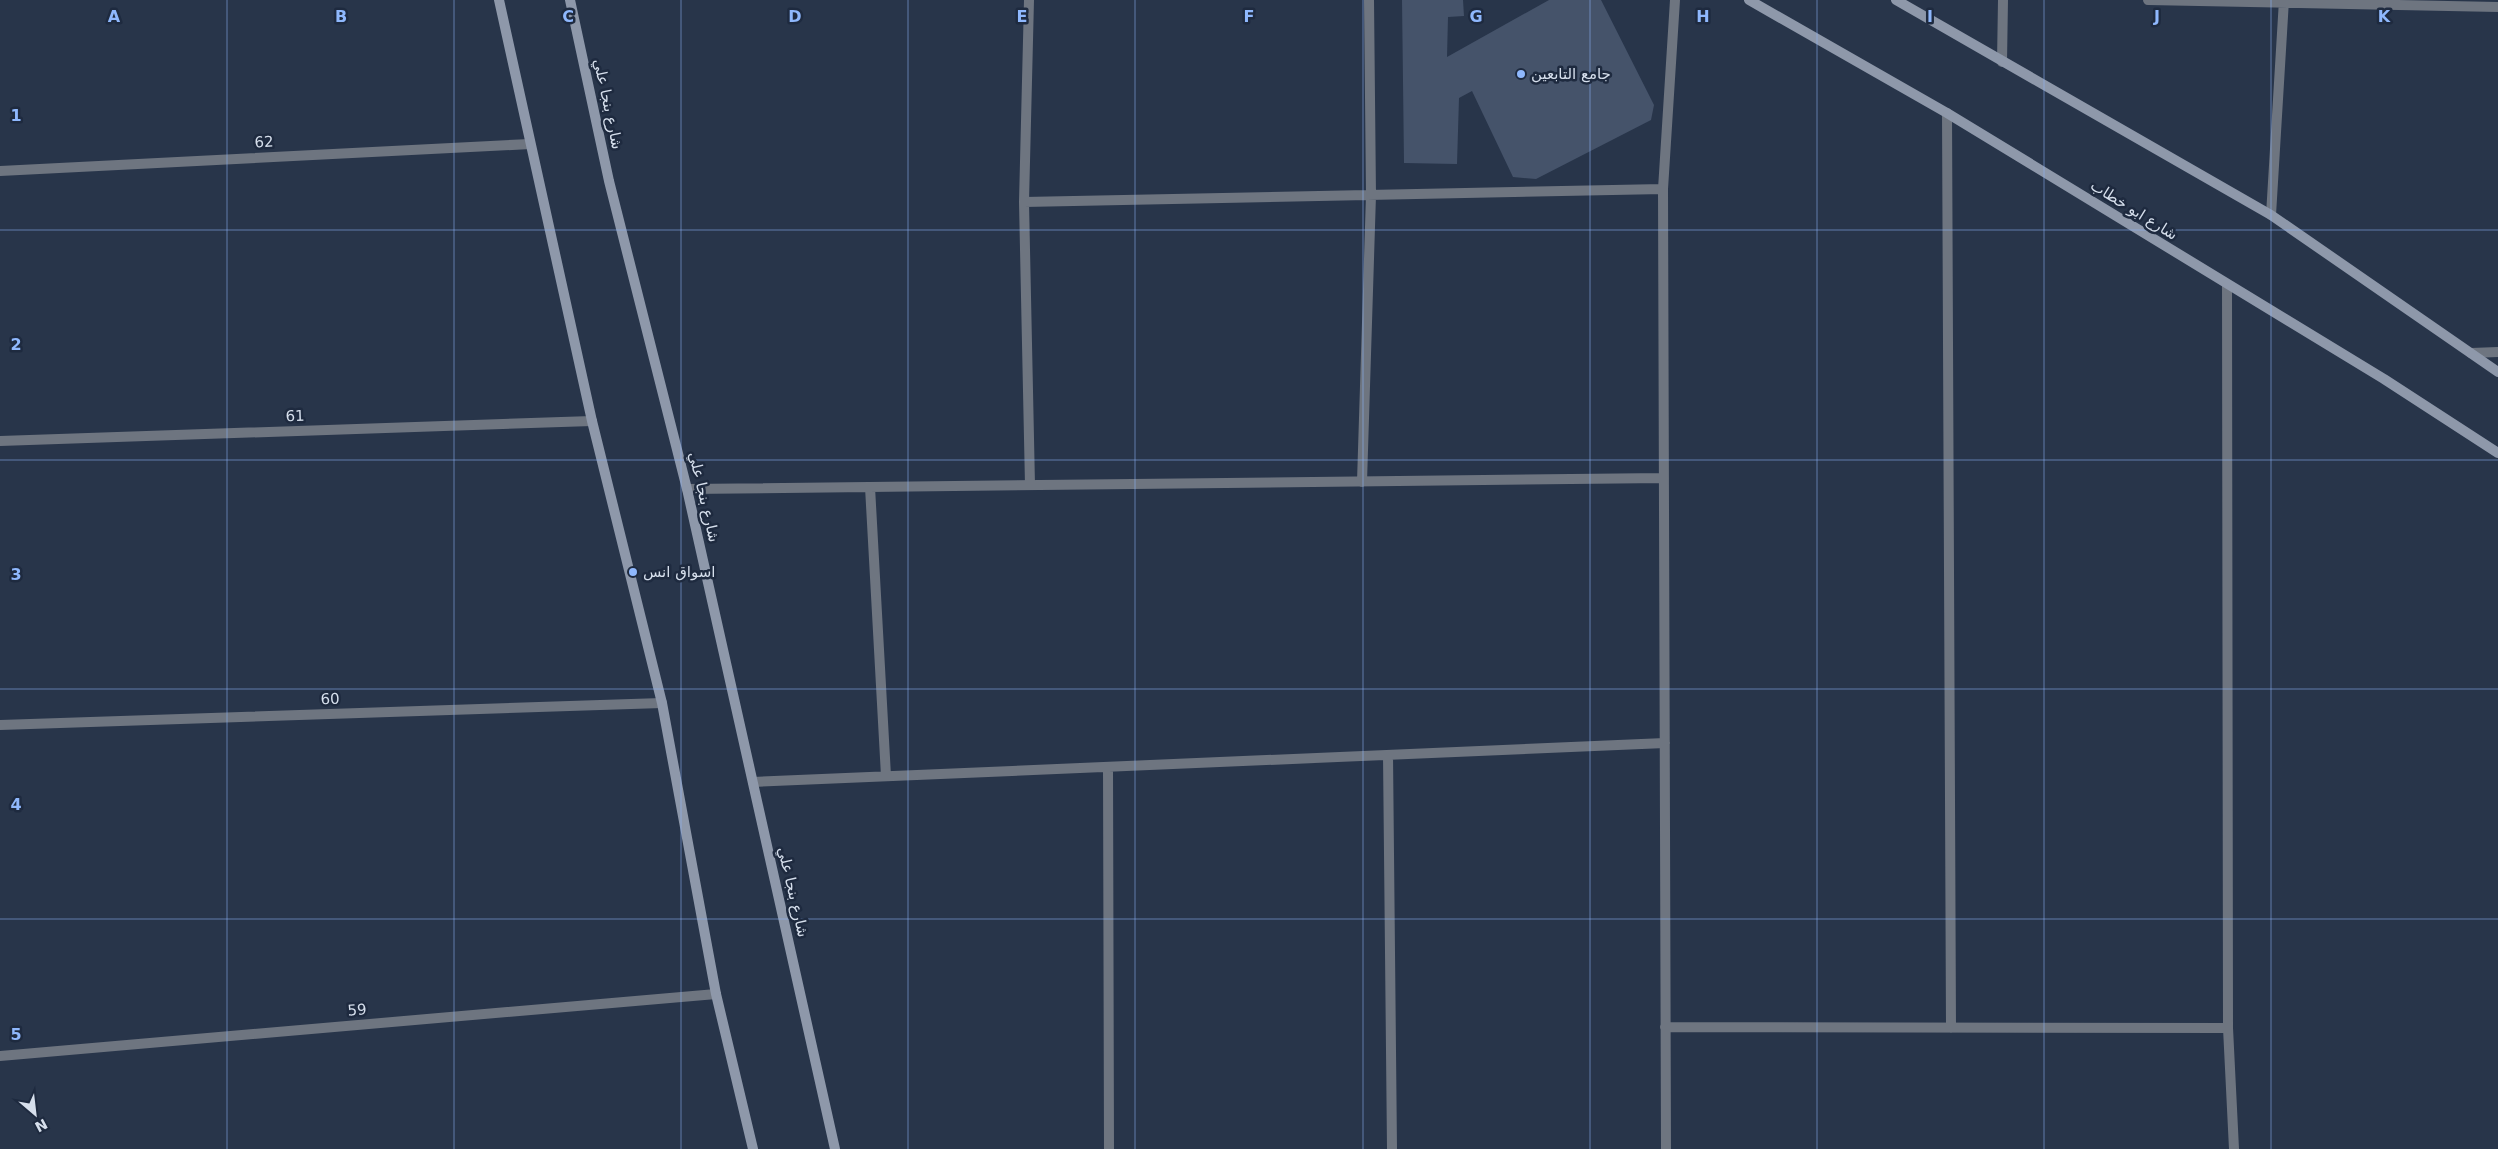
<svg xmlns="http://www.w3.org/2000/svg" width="2498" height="1149" font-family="'DejaVu Sans','Noto Naskh Arabic',sans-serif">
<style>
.building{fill:#45536a}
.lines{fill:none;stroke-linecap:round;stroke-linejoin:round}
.minor{stroke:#6e7580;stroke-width:10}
.secondary{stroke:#8e98aa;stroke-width:10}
.grid{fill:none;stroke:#8fb8fd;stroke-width:1;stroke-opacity:0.55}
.poi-dot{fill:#8fb8fd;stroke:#1e2a3f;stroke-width:2}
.labels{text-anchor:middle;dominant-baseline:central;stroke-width:5;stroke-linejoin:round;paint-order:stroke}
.poi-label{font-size:15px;fill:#d6dfec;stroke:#1e2a3f;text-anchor:start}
.street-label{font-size:15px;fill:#d6dfec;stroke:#1e2a3f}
.grid-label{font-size:16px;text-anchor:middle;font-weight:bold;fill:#8fb8fd;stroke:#1e2a3f;stroke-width:5;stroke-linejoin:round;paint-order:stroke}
</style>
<rect width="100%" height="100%" fill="#28354a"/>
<path class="building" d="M1402 0H1463L1464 16 1448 17 1447 57 1549 0H1601L1654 105 1651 120 1536 179 1513 177 1472 91 1459 98 1457 164 1404 163Z"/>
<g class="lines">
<path class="minor" d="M1029 0 1024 202 1030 485
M2148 0 2498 7
M2002 62 2003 0
M1947 113 1951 1028
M0 171 530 144
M1024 202 1663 189
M2271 215 2284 0
M2227 285 2228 1028 2234 1149
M2471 353 2498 352
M0 441 592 421
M1362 482 1371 195 1369 0
M870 487 886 776
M687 489 1664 478
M0 725 662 703
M1388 755 1392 1149
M1108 767 1109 1149
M753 782 1665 743
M1665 1027 2228 1028
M0 1056 716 994
M1666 1149 1663 189 1675 0"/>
<path class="secondary" d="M499 0 592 421 662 703 716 994 753 1149
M570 0 609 181 687 489 835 1149
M1749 0 1947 113 2384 379 2498 453
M1896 0 2271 215 2498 372"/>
</g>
<path class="grid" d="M227 0V1149M454 0V1149M681 0V1149M908 0V1149M1135 0V1149M1363 0V1149M1590 0V1149M1817 0V1149M2044 0V1149M2271 0V1149M0 230H2498M0 460H2498M0 689H2498M0 919H2498"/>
<g class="poi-dot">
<circle cx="1521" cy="74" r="5"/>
<circle cx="633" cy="572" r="5"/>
</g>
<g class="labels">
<g class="poi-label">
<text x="1531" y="74">جامع التابعين</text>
<text x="643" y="572">اسواق انس</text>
</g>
<g class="street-label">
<text transform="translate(608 104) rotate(78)">شارع بنجا علي</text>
<text transform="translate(264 142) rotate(-3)">62</text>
<text transform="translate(2134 210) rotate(32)">شارع ابو خطاب</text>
<text transform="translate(295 416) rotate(-2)">61</text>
<text transform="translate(704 497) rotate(77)">شارع بنجا علي</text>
<text transform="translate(330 699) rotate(-2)">60</text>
<text transform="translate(793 892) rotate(77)">شارع بنجا علي</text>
<text transform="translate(357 1010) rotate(-5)">59</text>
</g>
</g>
<g class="grid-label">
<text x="114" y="22">A</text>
<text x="341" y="22">B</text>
<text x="568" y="22">C</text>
<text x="795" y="22">D</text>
<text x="1022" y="22">E</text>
<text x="1249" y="22">F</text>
<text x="1476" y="22">G</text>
<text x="1703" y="22">H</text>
<text x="1930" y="22">I</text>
<text x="2157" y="22">J</text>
<text x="2384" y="22">K</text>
<text x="16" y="121">1</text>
<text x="16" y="350">2</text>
<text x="16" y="580">3</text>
<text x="16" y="810">4</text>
<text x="16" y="1040">5</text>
</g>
<g transform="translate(35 1114) rotate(152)" stroke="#1e2a3f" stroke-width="4" paint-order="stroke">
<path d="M0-4L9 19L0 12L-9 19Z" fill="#d6dfec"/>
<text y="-8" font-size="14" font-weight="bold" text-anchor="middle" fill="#d6dfec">N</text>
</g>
</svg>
